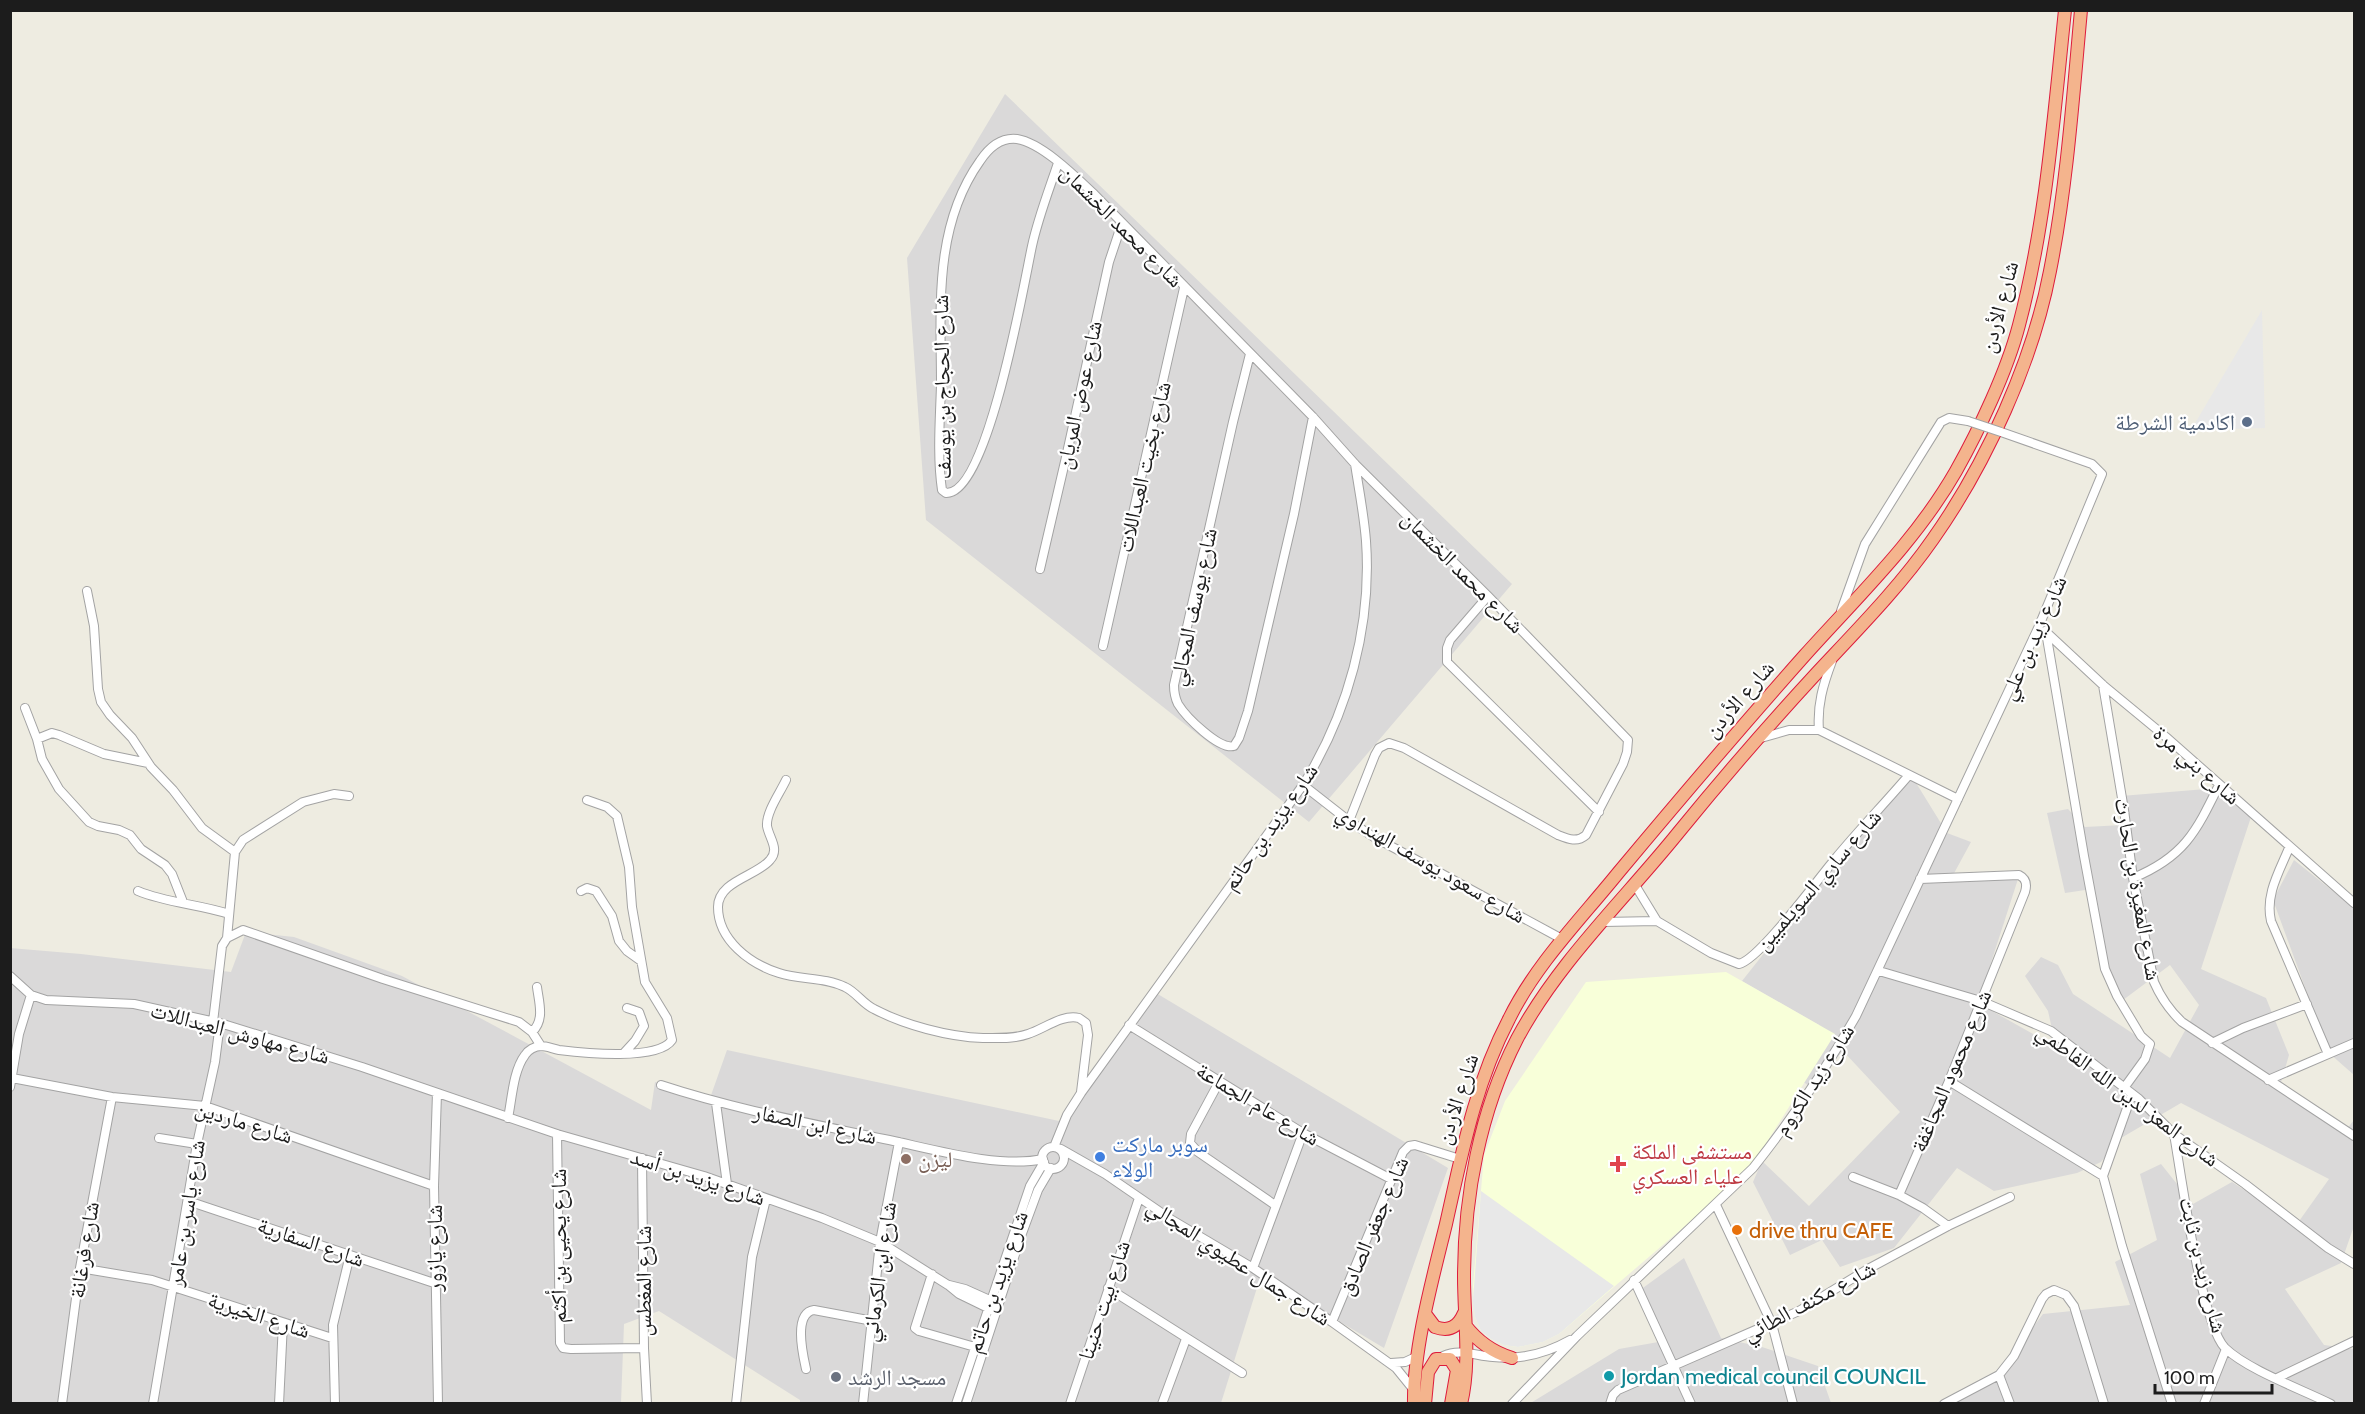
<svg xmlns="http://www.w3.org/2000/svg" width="2365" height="1414" font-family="Cabin,'Noto Naskh Arabic',sans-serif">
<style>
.residential{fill:#dad9d9}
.education{fill:#f8ffd9}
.parking{fill:#e8e8e8}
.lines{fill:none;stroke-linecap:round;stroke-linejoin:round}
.minor-casing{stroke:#a3a3a3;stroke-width:10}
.trunk-casing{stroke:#de1c3c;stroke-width:14}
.minor{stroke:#fff;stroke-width:8}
.trunk{stroke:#f4b48d;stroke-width:12}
.minor-bridge-casing{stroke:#a3a3a3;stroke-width:10;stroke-linecap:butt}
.minor-bridge{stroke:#fff;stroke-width:8}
.service-dot{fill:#5c6f8a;stroke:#fff;stroke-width:2}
.shop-dot{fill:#3f7fe0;stroke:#fff;stroke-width:2}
.education-dot{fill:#8d6e63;stroke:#fff;stroke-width:2}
.health-dot{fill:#e0444e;stroke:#fff;stroke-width:2}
.food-dot{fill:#e8710a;stroke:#fff;stroke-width:2}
.culture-dot{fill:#0f9aa8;stroke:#fff;stroke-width:2}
.worship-dot{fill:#6b7280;stroke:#fff;stroke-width:2}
.labels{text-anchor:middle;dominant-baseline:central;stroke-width:4.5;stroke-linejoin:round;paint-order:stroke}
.street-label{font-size:22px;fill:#1c1c1c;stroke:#fff}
.service-label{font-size:22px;fill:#4e5e75;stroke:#fff;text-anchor:end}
.shop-label{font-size:22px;fill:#366cbe;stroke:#fff;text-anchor:start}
.health-label{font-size:22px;fill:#be3a42;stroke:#fff;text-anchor:start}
.education-label{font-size:22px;fill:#785e54;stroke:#fff;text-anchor:start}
.food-label{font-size:22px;fill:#c56008;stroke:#fff;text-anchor:start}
.culture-label{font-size:22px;fill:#0d838f;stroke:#fff;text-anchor:start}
.worship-label{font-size:22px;fill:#5b616d;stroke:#fff;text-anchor:start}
</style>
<rect width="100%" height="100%" fill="#eeece1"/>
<path class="residential" d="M1005 94 1512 584 1309 822 926 520 907 258Z
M1913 778 1947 833 1971 842 1952 877 2018 879 1978 1003 2056 1047 2048 1011 2025 976 2041 957 2058 965 2073 994 2170 1058 2199 1005 2170 965 2119 1003 2112 995 2092 889 2065 893 2047 813 2068 809 2085 827 2123 825 2121 796 2206 789 2252 814 2201 969 2266 998 2289 1055 2280 1086 2346 1130 2354 1120V1226L2341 1263 2285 1289 2324 1345 2354 1349V1403H1936L2000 1371 2043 1314 2130 1305 2115 1262 2157 1240 2140 1174 2161 1164 2193 1204 2232 1182 2297 1224 2329 1179 2181 1103 2121 1138 2101 1162 2077 1173 1994 1191 1957 1168 1894 1248 1840 1267 1822 1240 1790 1255 1753 1182 1762 1161 1809 1206 1900 1112 1843 1051 1811 1087 1788 1072 1819 1025 1742 981 1864 827Z
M2294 860 2354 908V1075L2329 1053 2273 900Z
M246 932 294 937 402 976 651 1110 655 1082 709 1101 727 1050 1059 1121 1151 990 1448 1168 1384 1348 1261 1275 1221 1403H800V1400L659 1311 624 1324 621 1403H11L10 948 81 954 231 972Z
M1684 1258 1721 1338 1762 1347 1818 1366 1831 1403 1621 1404 1620 1401 1613 1404H1529L1619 1349 1664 1341 1636 1293Z"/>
<path class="education" d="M1726 972 1835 1034 1748 1172 1559 1334 1543 1342 1518 1347 1504 1345 1491 1339 1481 1331 1475 1317 1473 1286 1484 1155 1505 1101 1586 982Z"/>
<path class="parking" d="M2262 310 2265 428 2191 430Z
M1481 1191 1614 1286 1559 1334 1543 1342 1518 1347 1504 1345 1491 1339 1481 1331 1475 1317 1473 1301Z"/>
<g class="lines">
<defs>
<path id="minor" d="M1058 163C1049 190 1038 218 1032 246 1024 283 988 495 946 493L942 490C937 456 940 419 941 385 941 309 933 227 980 161 988 149 1000 137 1017 139 1042 143 1076 177 1094 194L1313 417 1355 464 1488 596 1628 740 1627 752 1623 764 1586 835C1577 843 1568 839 1558 835L1404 748 1389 743 1379 748 1375 755 1349 821
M1250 354 1233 422 1174 685C1174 692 1175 698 1178 704 1186 717 1219 750 1234 746L1239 738 1248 711 1294 514 1313 417
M1040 569 1067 453 1109 262 1122 223
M87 591 94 626 98 689 101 702 110 715 132 738 151 767 173 790 202 828 235 852
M1488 596 1450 640 1447 648V662L1599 812
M1841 611 1865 544 1941 422 1949 418 1968 421
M2045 631 2103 685 2166 737 2354 903
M2046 632 2084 856 2105 969 2117 996 2141 1036 2150 1044 2145 1059 2124 1088
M1103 646 1184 288
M2103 685 2124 810 2133 878 2154 982C2161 998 2169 1010 2182 1022L2354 1136
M25 708 37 739 42 759 59 789 89 822 98 826 119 830 130 835 141 849 165 865 172 874 183 902
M1819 730C1817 705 1823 685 1832 661
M1761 738 1789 730H1819L1958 799
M37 739 52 733 59 735 104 754 148 763
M786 780C780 793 766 812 767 826 769 838 780 849 770 860 757 876 718 881 718 907 718 940 750 964 779 973 800 980 825 977 845 987 856 992 863 1004 874 1009 904 1025 949 1037 983 1038 998 1038 1014 1039 1028 1034 1044 1029 1062 1014 1079 1018L1086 1023 1088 1035 1081 1092
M1303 785 1349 821 1374 837 1562 939
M2289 848C2279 872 2265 895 2271 921L2328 1054
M2133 878C2184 857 2196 832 2219 785
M1920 879 2019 875C2027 879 2027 885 2025 892L1949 1081 1899 1195 1923 1208 1948 1226
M1635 885 1657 921 1711 953 1739 964C1760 959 1818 879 1835 859 1859 830 1885 803 1909 775
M138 891C167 903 198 904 229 914
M581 891 587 888 596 891 612 916 619 941 627 951 641 961
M1603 922 1657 921
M227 938 235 852 243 840 303 802 334 794 349 796
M1879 971 1981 1001 2051 1031 2139 1099 2174 1134 2245 1184 2328 1248 2354 1264
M10 976 31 995 46 1000 134 1004 220 1023 362 1067 557 1134 704 1176 822 1218 880 1242 948 1285 959 1294 996 1312
M213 1022 222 946 227 938 243 930 383 979 519 1022 532 1032 541 1046
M1129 1025 1303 1133 1391 1179
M532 1032C545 1020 539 1003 537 987
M2212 1043 2243 1028 2307 1004
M624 1053 635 1041 644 1026 639 1012 627 1008
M12 1078 112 1097 205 1106 434 1186
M2268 1080 2354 1043
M1949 1081 2103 1176
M1219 1082 1191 1134 1190 1143 1198 1152 1275 1205
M661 1085C734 1109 809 1123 884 1139 929 1148 999 1169 1043 1159
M10 1087 19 1034 31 995
M437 1093 434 1186 438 1404
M2132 1094 2103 1176 2122 1246 2172 1404
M716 1103 727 1184
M508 1118C512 1099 513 1071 525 1055 528 1050 535 1046 541 1046 547 1046 553 1049 559 1050 583 1053 658 1061 672 1040L667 1018 645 982 632 907 629 867 617 816 607 807 587 800
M557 1134 560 1343 563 1348 571 1349 644 1348
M2174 1134C2181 1174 2201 1323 2225 1348 2248 1370 2301 1389 2331 1404
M159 1138 197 1144
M1054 1147 1067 1115 1081 1093 1303 785C1348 713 1372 626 1366 541 1364 515 1359 490 1355 464
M1042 1158a11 11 0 1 1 22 0a11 11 0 1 1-22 0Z
M1061 1149 1105 1174 1172 1220 1253 1268 1332 1322 1396 1368 1413 1389
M642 1158 644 1348 647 1404
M1853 1177 1899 1195
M188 1201 434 1283
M1716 1205 1772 1324 1793 1404
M80 1268 152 1280 332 1338
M1253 1268 1303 1133
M932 1274 915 1328 919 1331 975 1347
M1634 1280 1691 1404
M949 1285 965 1289 994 1302
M1108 1288 1242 1373
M1332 1322 1403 1152 1409 1146 1415 1145 1460 1159
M1443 1356C1460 1348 1476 1356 1493 1357 1520 1360 1547 1353 1570 1340
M1391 1363 1405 1362 1418 1356
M806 1369C803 1355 793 1313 814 1310L873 1321
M1999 1375 2010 1404
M2277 1378 2354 1341
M62 1404 80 1268 112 1097
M153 1404 197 1144 215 1062 220 1023
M279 1404 283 1323
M335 1404 333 1325 350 1255
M736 1404 752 1257 766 1199
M863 1404 880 1242 899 1142
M956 1404 1030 1186 1044 1162
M966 1404 1021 1236 1038 1190 1051 1168
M1070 1404 1139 1198
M1162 1404 1186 1339
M1512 1404 1577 1336 1753 1168C1791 1120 1826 1069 1856 1016L2039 626 2102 474 2092 464 2001 432
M1610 1404 1613 1395 1618 1390 1799 1311 1868 1269 1948 1226 2010 1197
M1944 1404 1999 1375 2014 1356 2042 1299 2046 1294 2054 1290 2066 1295 2074 1306 2104 1404
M2204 1404 2226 1349"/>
<path id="trunk" d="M1426 1315 1435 1327C1449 1332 1458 1327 1464 1313
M1465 1325C1478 1342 1492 1352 1512 1358
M1414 1404C1413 1349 1433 1277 1446 1224 1462 1153 1475 1084 1509 1019 1536 964 1580 920 1618 873 1679 800 1741 727 1805 655 1858 596 1916 541 1956 471 1979 430 2007 371 2019 325 2046 223 2054 115 2065 10
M1425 1404 1428 1372 1436 1359H1450L1457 1370 1451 1404
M1461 1404C1471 1362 1464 1319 1464 1277 1464 1196 1480 1111 1517 1039 1558 962 1624 900 1678 833 1722 779 1767 727 1814 676 1855 632 1899 588 1933 539 1986 464 2033 361 2050 271 2067 185 2073 97 2081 10"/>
</defs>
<use href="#minor" class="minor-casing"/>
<use href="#trunk" class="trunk-casing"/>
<use href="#minor" class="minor"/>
<use href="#trunk" class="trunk"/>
<defs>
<path id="minor-bridge" d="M1968 421 2001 432"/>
</defs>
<use href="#minor-bridge" class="minor-bridge-casing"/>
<use href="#minor-bridge" class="minor-bridge"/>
</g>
<circle class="service-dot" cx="2247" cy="422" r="6"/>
<circle class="shop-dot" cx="1100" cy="1157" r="6"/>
<circle class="education-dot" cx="906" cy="1159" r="6"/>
<path class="health-dot" d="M1615 1155h6v6h6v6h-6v6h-6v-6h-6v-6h6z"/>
<circle class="food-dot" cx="1737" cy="1230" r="6"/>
<circle class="culture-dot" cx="1609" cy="1376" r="6"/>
<circle class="worship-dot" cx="836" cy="1377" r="6"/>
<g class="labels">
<g class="street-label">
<text transform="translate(1122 226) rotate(45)">شارع محمد الخشمان</text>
<text transform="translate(1999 307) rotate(-75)">شارع الأردن</text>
<text transform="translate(942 387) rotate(-91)">شارع الحجاج بن يوسف</text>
<text transform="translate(1079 395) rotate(-78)">شارع عوض المريان</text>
<text transform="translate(1144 467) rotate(-77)">شارع بخيت العبداللات</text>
<text transform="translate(1463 572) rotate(45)">شارع محمد الخشمان</text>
<text transform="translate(1193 607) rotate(-78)">شارع يوسف المجالي</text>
<text transform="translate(2033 638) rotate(-66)">شارع زيد بن علي</text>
<text transform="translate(1739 699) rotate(-49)">شارع الأردن</text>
<text transform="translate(2197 765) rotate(41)">شارع بني مرة</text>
<text transform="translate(1270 827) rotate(-55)">شارع يزيد بن حاتم</text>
<text transform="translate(1431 864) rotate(30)">شارع سعود يوسف الهنداوي</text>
<text transform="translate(1818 880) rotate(-49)">شارع ساري السويلميين</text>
<text transform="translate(2138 889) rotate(80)">شارع المغيرة بن الحارث</text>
<text transform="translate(240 1033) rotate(15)">شارع مهاوش العبداللات</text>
<text transform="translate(1951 1071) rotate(-67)">شارع محمود المجاغفة</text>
<text transform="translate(1814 1080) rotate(-57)">شارع زيد الكروم</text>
<text transform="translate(2128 1095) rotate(37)">شارع المعز لدين الله الفاطمي</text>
<text transform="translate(1457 1099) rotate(-72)">شارع الأردن</text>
<text transform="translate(1258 1104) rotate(31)">شارع عام الجماعة</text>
<text transform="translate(244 1122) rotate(17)">شارع ماردين</text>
<text transform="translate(815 1124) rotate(12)">شارع ابن الصفار</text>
<text transform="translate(698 1177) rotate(18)">شارع يزيد بن أسد</text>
<text transform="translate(186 1213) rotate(-81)">شارع ياسر بن عامر</text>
<text transform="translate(1373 1226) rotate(-67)">شارع جعفر الصادق</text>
<text transform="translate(311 1242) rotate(19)">شارع السفارية</text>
<text transform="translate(558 1246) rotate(-90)">شارع يحيى بن أكثم</text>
<text transform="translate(434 1248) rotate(-90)">شارع يازور</text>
<text transform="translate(84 1250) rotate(-81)">شارع فرغانة</text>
<text transform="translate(1239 1262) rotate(33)">شارع جمال عطيوي المجالي</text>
<text transform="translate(2203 1265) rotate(76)">شارع زيد بن ثابت</text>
<text transform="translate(879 1272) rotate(-82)">شارع ابن الكرماني</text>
<text transform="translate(643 1281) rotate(-90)">شارع المغطس</text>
<text transform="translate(997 1282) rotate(-71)">شارع يزيد بن حاتم</text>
<text transform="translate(1104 1300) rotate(-72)">شارع بيت حنينا</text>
<text transform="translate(1809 1301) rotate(-28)">شارع مكنف الطائي</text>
<text transform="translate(259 1315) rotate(18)">شارع الخيرية</text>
</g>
<g class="service-label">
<text x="2235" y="422">اكادمية الشرطة</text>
</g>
<g class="shop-label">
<text x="1112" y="1144">سوبر ماركت<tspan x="1112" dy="25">الولاء</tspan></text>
</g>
<g class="health-label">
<text x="1632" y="1151">مستشفى الملكة<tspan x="1632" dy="25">علياء العسكري</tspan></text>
</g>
<g class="education-label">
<text x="918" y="1159">ليزن</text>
</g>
<g class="food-label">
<text x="1749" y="1230">drive thru CAFE</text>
</g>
<g class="culture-label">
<text x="1621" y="1376">Jordan medical council COUNCIL</text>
</g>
<g class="worship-label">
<text x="848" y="1377">مسجد الرشد</text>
</g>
</g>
<rect width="2365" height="1414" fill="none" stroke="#1c1c1c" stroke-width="24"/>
<path d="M2155 1384v9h117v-9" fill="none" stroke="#1c1c1c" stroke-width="3"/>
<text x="2164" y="1384" font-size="18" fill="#1c1c1c" stroke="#ffffff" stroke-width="4.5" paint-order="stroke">100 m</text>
</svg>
